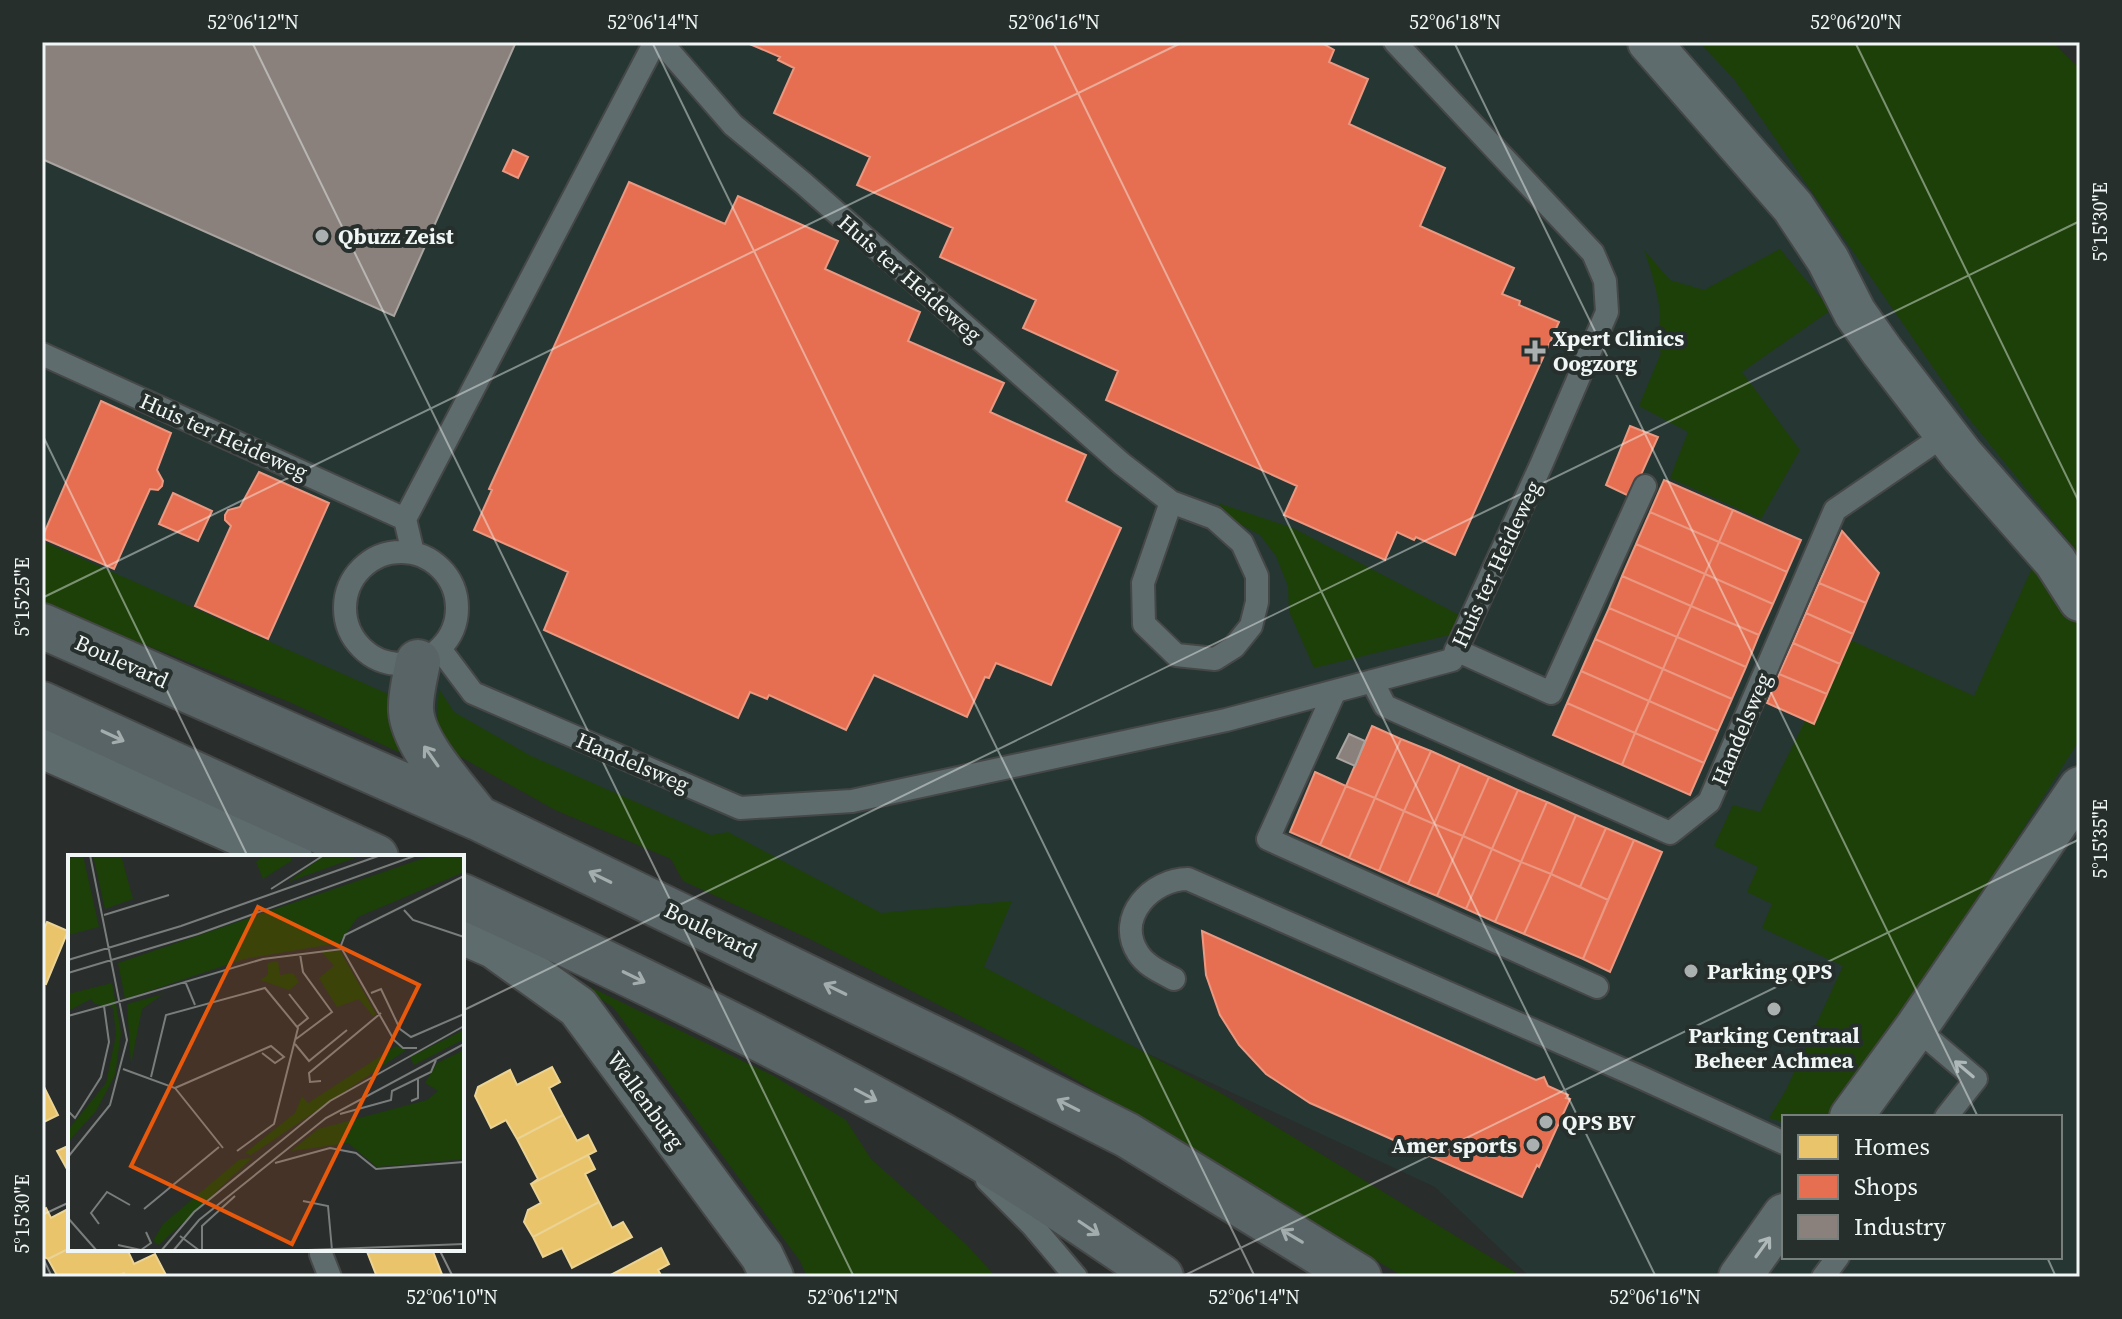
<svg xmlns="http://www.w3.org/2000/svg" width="2122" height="1319" font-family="'Source Serif 4',serif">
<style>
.built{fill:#263632;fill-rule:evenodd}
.green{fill:#1d4009}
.homes{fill:#e9c46a;stroke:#ebd394;stroke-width:2}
.shops{fill:#e76f51;stroke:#ea9882;stroke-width:2}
.industry{fill:#8a817c;stroke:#a9a4a0;stroke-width:2}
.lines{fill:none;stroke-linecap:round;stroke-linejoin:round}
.lane-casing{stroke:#464848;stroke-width:26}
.street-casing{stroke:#464848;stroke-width:46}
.secondary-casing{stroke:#464848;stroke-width:48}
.lane{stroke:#5f6c6d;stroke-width:22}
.street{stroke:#5f6c6d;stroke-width:42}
.secondary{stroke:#586465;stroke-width:44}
.oneway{stroke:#a4adad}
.oneway2{stroke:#afb8b8}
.ticks{fill:none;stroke:#f0f6f5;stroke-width:2;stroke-opacity:0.45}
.poi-dot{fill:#aab0af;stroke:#272f2d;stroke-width:3}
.labels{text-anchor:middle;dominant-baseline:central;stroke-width:8;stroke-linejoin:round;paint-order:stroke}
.poi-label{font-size:22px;font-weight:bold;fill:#f0f6f5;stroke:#272f2d;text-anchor:start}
.street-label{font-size:22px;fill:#f0f6f5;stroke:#272f2d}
.inset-road{fill:none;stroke:#797d7c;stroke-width:2}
.view{fill:#e8590c;fill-opacity:0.15;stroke:#e8590c;stroke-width:4}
.inset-edge{fill:none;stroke:#f0f6f5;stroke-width:4}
.neatline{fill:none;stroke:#f0f6f5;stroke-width:3}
.ticks-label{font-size:20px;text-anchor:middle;fill:#f0f6f5}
</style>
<rect width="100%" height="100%" fill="#292d2c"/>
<path class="built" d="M42 42H1717L2080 455V1277H1530L1435 1187 503 754 42 586ZM1784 1117H2060V1257H1784Z"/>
<path class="green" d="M1699 42H2052L2080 69V555L1966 415 1734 79Z
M1780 249 1831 310 1742 372 1800 450 1761 519 1670 478 1688 432 1639 406 1661 353C1655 336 1658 338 1660 321 1662 306 1650 266 1644 250L1670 280 1704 290Z
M1218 503 1293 528 1463 617 1453 634 1314 668 1289 611 1288 586 1276 556 1260 535 1235 521Z
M42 541 395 697 440 771 287 701 42 604Z
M2033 566 2063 599 2080 625V739L1943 955 1914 992 1827 1117H1784V1122L1769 1118 1786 1090 1843 966 1762 928 1772 904 1747 892 1758 867 1714 846 1733 805 1760 812 1846 638 1974 696Z
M439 689 454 712 531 756 711 835 728 832 881 913 1012 901 984 967 1219 1092 1523 1277H1404L1023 1048 810 939 683 881 671 859 555 810 459 756 436 730Z
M555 970 774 1076 846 1120 871 1159 967 1245 996 1277H807L800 1261 613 1007Z"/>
<path class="homes" d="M47 922 68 931 46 984 42 983V933Z
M552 1067 560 1082 549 1088 563 1115 517 1139 506 1120 491 1128 475 1096 478 1087 510 1070 517 1085Z
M42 1083 58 1115 42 1123Z
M563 1115 577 1141 588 1135 596 1151 531 1184 538 1179 517 1139Z
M70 1145V1170L68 1171 57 1151Z
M588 1155 595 1169 585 1174 599 1202 533 1237 524 1222 528 1210 541 1203 531 1184Z
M599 1202 612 1228 623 1222 632 1237 572 1268 562 1248 543 1257 533 1237Z
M46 1208 51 1218 70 1208V1248L48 1259 42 1256V1210Z
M70 1248 127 1249 134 1264 155 1254 167 1277H126L124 1273 115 1277H58L48 1259Z
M661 1248 669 1264 658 1270 662 1277H607Z
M366 1249H432L443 1277H377Z"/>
<path class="shops" d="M745 42H1320L1334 50 1329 62 1368 79 1349 124 1445 168 1420 226 1514 268 1502 294 1520 301 1519 305 1559 322 1455 555 1416 537 1414 540 1397 532 1385 560 1284 515 1297 486 1106 400 1118 371 1023 328 1036 300 940 257 953 228 857 185 870 157 774 113 794 68 778 60 780 57Z
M513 150 528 157 518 178 503 171Z
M629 182 725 224 738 196 838 241 825 269 920 312 908 341 1004 383 990 412 1086 455 1066 501 1121 528 1051 685 996 663 989 678 985 677 967 717 874 675 846 730 769 695 767 699 750 692 738 718 544 630 568 572 474 530 492 490 489 489Z
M101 401 171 433 157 470 163 481 162 486 158 490 150 489 114 569 42 538Z
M1630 426 1658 437 1631 497 1606 485Z
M259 472 329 503 268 639 195 606 231 526 225 520V515L228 510 240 507Z
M1664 480 1733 510 1719 542 1650 512Z
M173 493 212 511 198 541 159 524Z
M1733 510 1801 540 1787 572 1719 542Z
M1650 512 1719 542 1705 574 1636 544Z
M1842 531 1879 573 1866 603 1819 583Z
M1719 542 1787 572 1773 604 1705 574Z
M1636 544 1705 574 1691 606 1622 576Z
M1705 574 1773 604 1759 635 1691 606Z
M1622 576 1691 606 1677 637 1609 608Z
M1819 583 1866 603 1853 634 1806 613Z
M1691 606 1759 635 1746 667 1677 637Z
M1609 608 1677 637 1663 669 1595 639Z
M1806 613 1853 634 1840 664 1793 643Z
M1677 637 1746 667 1732 699 1663 669Z
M1595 639 1663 669 1649 701 1581 671Z
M1793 643 1840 664 1827 694 1779 674Z
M1663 669 1732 699 1718 731 1649 701Z
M1581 671 1649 701 1635 733 1567 703Z
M1779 674 1827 694 1814 724 1767 703Z
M1649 701 1718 731 1704 763 1635 733Z
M1567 703 1635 733 1622 765 1553 735Z
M1372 726 1401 739 1375 798 1346 786Z
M1635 733 1704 763 1690 795 1622 765Z
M1401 739 1431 751 1404 811 1375 798Z
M1431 751 1460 764 1434 824 1404 811Z
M1460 764 1489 777 1463 836 1434 824Z
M1315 772 1346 786 1320 845 1290 832Z
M1489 777 1518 790 1492 849 1463 836Z
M1346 786 1375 798 1349 858 1320 845Z
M1518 790 1547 802 1521 862 1492 849Z
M1375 798 1404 811 1379 871 1349 858Z
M1547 802 1576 815 1551 874 1521 862Z
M1404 811 1434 824 1408 884 1379 871Z
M1576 815 1606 828 1580 887 1551 874Z
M1434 824 1463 836 1437 896 1408 884Z
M1606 828 1634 840 1608 900 1580 887Z
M1463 836 1492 849 1466 909 1437 896Z
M1634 840 1662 852 1610 972 1583 959Z
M1492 849 1521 862 1495 922 1466 909Z
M1521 862 1551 874 1524 934 1495 922Z
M1551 874 1608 900 1583 959 1524 934Z
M1202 931 1536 1080 1544 1077 1548 1086 1568 1095 1566 1098 1570 1099 1539 1167 1537 1165 1522 1197 1310 1103 1266 1074 1239 1045 1220 1015 1206 975Z"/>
<path class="industry" d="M42 42H516L394 316 42 159Z
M1349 734 1365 741 1355 766 1337 758Z"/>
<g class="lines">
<defs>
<path id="lane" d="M661 42 733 125 803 183 1122 464 1171 502 1214 518 1242 543 1257 576V602L1251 626 1234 647 1215 659 1176 655 1144 624 1143 583 1171 502
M42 354 405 519
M345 608a56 56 0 1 1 112 0a56 56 0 1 1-112 0Z
M413 553 405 519 655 42
M440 649 473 693 740 808 852 801 1226 720 1452 660 1541 465 1607 312 1605 281 1593 253 1395 42
M1456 650 1551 693 1645 486
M1372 681 1385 706 1670 833 1709 802 1835 510 1946 434
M1335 691 1268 839 1597 987
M1174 979C1161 972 1146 966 1138 953 1115 917 1152 879 1188 879L1642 1078 1784 1143
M1916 1028 1976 1079 1946 1117
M987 1180 1032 1225 1076 1277
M321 1254 330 1277
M1823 1277 1838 1257"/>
<path id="street" d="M1649 42 1793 207 1828 260 1855 313 1882 351 1962 455 2055 561 2080 600
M42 747 291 857
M462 933 494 947 578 1007 762 1256 772 1277
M1851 1117 1916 1028 2080 788
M1740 1277 1784 1215"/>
<path id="secondary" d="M42 626 478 818 966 1054 1127 1135 1359 1277
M418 662C415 678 410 695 411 711 414 746 456 789 476 816
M42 704 376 857
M462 896C624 970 785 1048 941 1135 1017 1178 1089 1228 1161 1277"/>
</defs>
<use href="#lane" class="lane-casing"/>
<use href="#street" class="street-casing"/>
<use href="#secondary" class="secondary-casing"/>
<use href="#lane" class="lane"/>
<use href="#street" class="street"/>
<use href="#secondary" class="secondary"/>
</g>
<defs><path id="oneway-shaft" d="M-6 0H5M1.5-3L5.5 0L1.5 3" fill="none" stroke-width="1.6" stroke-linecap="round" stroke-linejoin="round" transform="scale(2)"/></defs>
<g class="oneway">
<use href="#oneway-shaft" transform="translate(113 736) rotate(25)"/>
<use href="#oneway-shaft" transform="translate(431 756) rotate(-125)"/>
<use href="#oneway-shaft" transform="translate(600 877) rotate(-154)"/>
<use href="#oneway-shaft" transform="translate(634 977) rotate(26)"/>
<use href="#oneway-shaft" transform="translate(835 989) rotate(-154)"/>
<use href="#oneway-shaft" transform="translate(866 1095) rotate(28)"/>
<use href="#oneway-shaft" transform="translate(1068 1105) rotate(-153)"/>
<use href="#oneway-shaft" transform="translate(1089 1228) rotate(34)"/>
<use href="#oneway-shaft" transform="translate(1292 1236) rotate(-149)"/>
</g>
<g class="oneway2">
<use href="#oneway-shaft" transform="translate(1964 1069) rotate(-140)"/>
<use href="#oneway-shaft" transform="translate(1763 1247) rotate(-54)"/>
</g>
<path class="ticks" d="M252 42 854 1277M652 42 1255 1277M1053 42 1656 1277M1454 42 1978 1117M1855 42 2080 504M42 434 248 857M42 598 1183 42M462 1011 2080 221M42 1215 70 1202M439 1249 453 1277M42 1256 52 1277M2047 1257 2056 1277M1181 1277 2080 839"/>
<g class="poi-dot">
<circle cx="322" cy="236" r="8"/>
<path d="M1531 339h8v8h8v8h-8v8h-8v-8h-8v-8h8z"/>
<circle cx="1691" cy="971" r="8"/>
<circle cx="1774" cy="1009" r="8"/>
<circle cx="1546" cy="1122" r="8"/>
<circle cx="1533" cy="1145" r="8"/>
</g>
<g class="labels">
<g class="poi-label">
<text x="338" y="236">Qbuzz Zeist</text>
<text x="1553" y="338">Xpert Clinics<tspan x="1553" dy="25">Oogzorg</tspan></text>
<text x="1707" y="971">Parking QPS</text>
<text x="1774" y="1035" text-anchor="middle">Parking Centraal<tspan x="1774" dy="25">Beheer Achmea</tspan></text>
<text x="1562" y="1122">QPS BV</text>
<text x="1517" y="1145" text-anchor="end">Amer sports</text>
</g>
<g class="street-label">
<text transform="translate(910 278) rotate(41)">Huis ter Heideweg</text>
<text transform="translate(224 436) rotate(24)">Huis ter Heideweg</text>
<text transform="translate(1496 564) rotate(-65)">Huis ter Heideweg</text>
<text transform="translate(122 661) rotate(24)">Boulevard</text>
<text transform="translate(1741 729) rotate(-67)">Handelsweg</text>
<text transform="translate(633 762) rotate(23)">Handelsweg</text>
<text transform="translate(711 930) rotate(26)">Boulevard</text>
<text transform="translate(646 1100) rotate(54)">Wallenburg</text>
</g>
</g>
<g transform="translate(68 855)">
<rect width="396" height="396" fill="#292d2c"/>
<path d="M15 0 31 72 0 80V4ZM25 0H53L65 44 37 54ZM197 0H223V6L195 24 188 7ZM257 0H295L220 27ZM365 0H396V17L290 62 271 88 176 104 57 144 50 108ZM271 94 308 159 305 161 291 144 269 152 251 123 266 111 253 96ZM210 106 212 120 225 118 231 127 221 135 192 125 200 120V108ZM44 128 53 178 47 220 28 256 0 287V275L38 228 48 180 45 152 27 149 23 144 0 156V139ZM95 139 74 154 63 209 59 149ZM396 175V184L346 210 342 202ZM328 191 338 195 183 300 177 298 227 258 234 241 240 248ZM396 195V304L309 312 280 288 223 296 250 274 359 245 370 236 357 228 369 208ZM184 303 91 390 85 386 95 369 172 304Z" fill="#1d4009"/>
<path class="inset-road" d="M203 34 256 0M336 55 345 65 396 82M36 60 101 40M272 93 277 80 396 21M0 105 113 71 313 0M0 118 130 79 349 0M117 126 127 150M303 138 313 134 332 174 343 182 396 159M221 139 240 163 229 172M0 161 36 151M228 184 264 157 235 117 232 99M326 185 335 193H349M227 189 241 206 279 175M55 214 107 233 155 293M83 222 98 160 197 133 230 173 206 269 169 296M253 226 242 227 241 218 313 158M107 233 203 191 216 202 207 208 194 198M343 246 350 243V224M0 256 7 263 33 222 41 187 36 151 195 104 274 94 326 185M272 259 323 245 324 236 363 217 368 205M0 302 42 250 59 185 22 0M207 308 262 293 288 298 308 314 396 307M235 346 260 351 264 395M76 354 151 292M0 363 29 396M31 369 23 358 39 337 62 350M112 381 132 396M50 390 73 395 83 388 78 377M93 396 126 357 262 246 396 171M105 396 131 365 258 263 396 189M134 396V371L167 341M214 396 396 389"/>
<path class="view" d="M190 52 351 130 224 389 63 311Z"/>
<rect width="396" height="396" class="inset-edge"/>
</g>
<rect width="2122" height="1319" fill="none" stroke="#272f2d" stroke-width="88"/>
<rect x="1782" y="1115" width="280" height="144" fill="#272f2d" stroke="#777f7d" stroke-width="2"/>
<rect x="1798" y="1135" width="40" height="24" fill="#e9c46a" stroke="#777f7d" stroke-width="2"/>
<text x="1854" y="1155" font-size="24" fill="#f0f6f5">Homes</text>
<rect x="1798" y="1175" width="40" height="24" fill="#e76f51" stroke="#777f7d" stroke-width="2"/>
<text x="1854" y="1195" font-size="24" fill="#f0f6f5">Shops</text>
<rect x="1798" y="1215" width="40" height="24" fill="#8a817c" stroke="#777f7d" stroke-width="2"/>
<text x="1854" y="1235" font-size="24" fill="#f0f6f5">Industry</text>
<rect x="44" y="44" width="2034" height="1231" class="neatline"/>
<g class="ticks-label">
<text x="253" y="29">52°06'12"N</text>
<text x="653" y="29">52°06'14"N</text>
<text x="1054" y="29">52°06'16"N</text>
<text x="1455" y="29">52°06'18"N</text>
<text x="1856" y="29">52°06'20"N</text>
<text transform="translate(2100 222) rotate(-90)" y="7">5°15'30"E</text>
<text transform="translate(22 597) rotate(-90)" y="7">5°15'25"E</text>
<text transform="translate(2100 839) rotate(-90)" y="7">5°15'35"E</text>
<text transform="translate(22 1214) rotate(-90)" y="7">5°15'30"E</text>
<text x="452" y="1304">52°06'10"N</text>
<text x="853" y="1304">52°06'12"N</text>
<text x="1254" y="1304">52°06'14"N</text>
<text x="1655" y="1304">52°06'16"N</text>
</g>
</svg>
